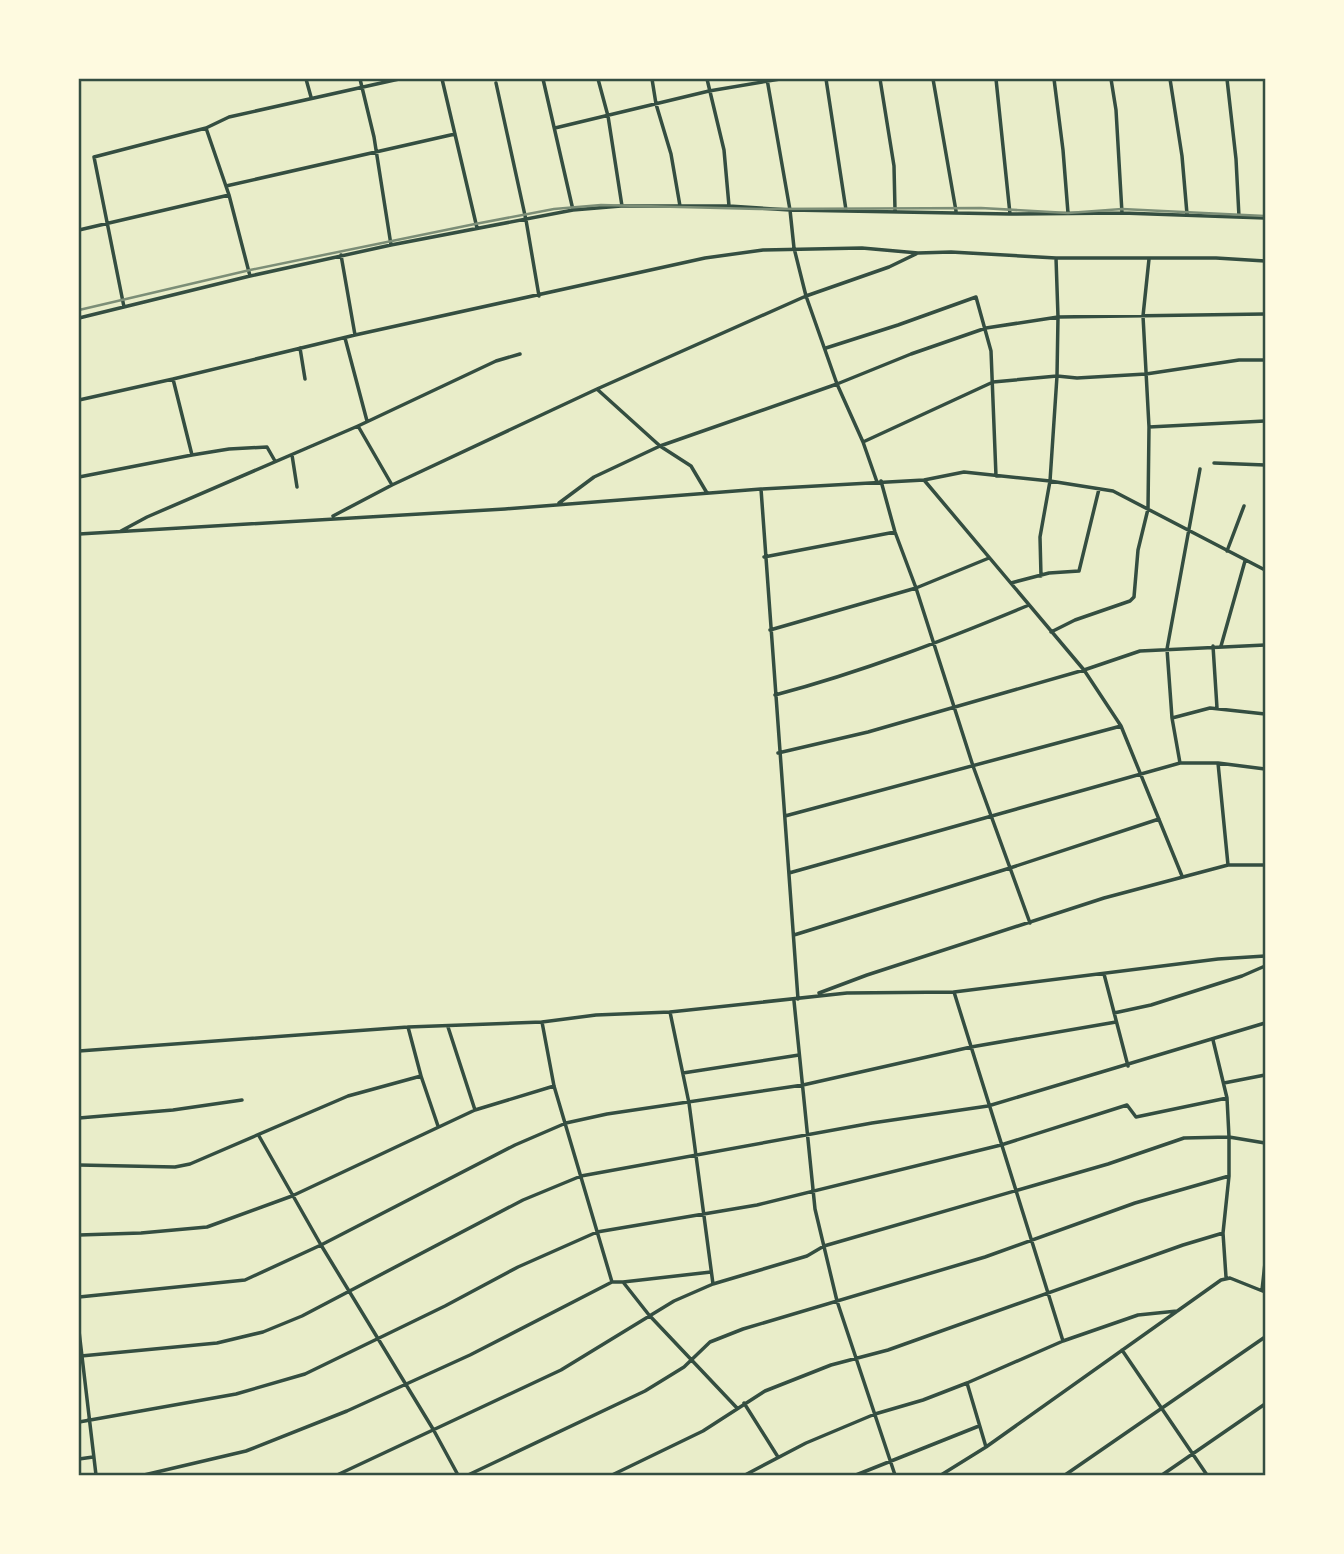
<svg xmlns="http://www.w3.org/2000/svg" width="1344" height="1554" font-family="'Alegreya Sans',sans-serif">
<style>
.lines{fill:none;stroke-linecap:round;stroke-linejoin:round}
.minor{stroke:#344e41;stroke-width:3.5}
.rail{stroke:#7c8e77;stroke-width:2.5}
.neatline{fill:none;stroke:#344e41;stroke-width:2.5}
</style>
<rect width="100%" height="100%" fill="#e9edc9"/>
<g class="lines">
<path class="minor" d="M306 79 311 97
M360 79 374 137 391 245
M442 79 477 228
M543 79 573 210
M598 79 608 116 622 206
M652 79 656 104 671 154 680 206
M707 79 724 150 729 206
M767 79 790 210 794 248 806 296 837 384 863 442 877 482
M826 79 846 210
M880 79 894 166 895 210
M933 79 956 211
M996 79 1010 214
M1054 79 1063 150 1068 213
M1111 79 1116 110 1122 213
M1170 79 1182 156 1187 214
M1227 79 1236 159 1239 217
M496 83 526 220 539 296
M206 128 229 195 250 276
M555 128 709 91 780 79
M226 186 455 134
M79 230 229 195
M341 255 355 335
M124 307 94 157 206 128 229 117 399 79
M79 318 250 276 391 245 573 210 621 206H729L790 210 1010 214 1122 213 1265 218
M345 338 367 421
M300 348 305 379
M826 348 898 325 976 297 991 351 996 476
M173 379 192 455
M598 390 660 446 691 466 707 493
M79 400 173 379 355 335 705 258 763 250 862 248 918 253 951 252 1056 258H1216L1265 261
M358 426 392 485
M1149 427 1265 421
M863 442 993 382 1057 376 1077 378 1146 374 1239 360H1265
M292 455 297 487
M1214 463 1265 465
M79 477 192 455 229 449 267 447 275 461
M924 480 1084 670 1121 726 1182 876
M881 481 895 532 916 588 973 766 1030 923
M761 489 798 999
M559 503 594 477 660 446 837 384 911 354 986 328 1058 317 1265 314
M333 516 392 485 597 389 806 296 889 267 916 254
M121 531 147 517 358 426 496 361 520 354
M79 534 505 509 761 489 924 480 964 472 1050 481 1113 491 1265 570
M1227 551 1244 506
M764 557 895 532
M1041 576 1040 537 1050 481 1057 376 1058 317 1056 258
M1011 583 1049 573 1079 571 1099 489
M770 630 916 588 989 558
M1051 632 1075 620 1130 601 1134 597 1138 550 1148 509 1149 427 1143 316 1149 259
M1213 646 1217 708
M1221 646 1245 561
M775 695C862 672 945 640 1029 605
M1172 718 1210 708 1265 714
M778 753 868 732 1084 670 1140 651 1265 645
M1180 763 1172 718 1167 649 1200 469
M1218 763 1228 865
M785 816 1121 726
M789 873 1180 763H1218L1265 769
M794 935 1010 868 1159 819
M1104 974 1128 1066
M954 992 1063 1341
M819 993 867 975 1104 898 1228 865H1265
M794 1001 815 1209 837 1301 895 1475
M670 1012 689 1103 713 1284
M1114 1013 1151 1005 1242 976 1265 966
M542 1022 554 1086 612 1282
M448 1027 475 1110
M1213 1040 1227 1098 1229 1137V1176L1223 1233 1226 1277
M79 1051 408 1027 542 1022 596 1015 670 1012 847 993 954 992 1218 959 1265 956
M683 1073 799 1055
M421 1076 438 1126
M1224 1083 1265 1075
M79 1118 173 1110 242 1100
M259 1136 321 1245 433 1429 458 1475
M79 1165 175 1167 190 1164 348 1096 421 1076 408 1027
M79 1235 141 1233 207 1227 292 1196 475 1110 554 1086
M623 1282 649 1315 737 1408
M1262 1290 1265 1263
M79 1297 245 1280 321 1245 515 1145 566 1123 607 1114 803 1085 971 1047 1116 1022
M79 1331 96 1475
M1122 1350 1207 1475
M81 1356 217 1343 263 1332 302 1316 523 1200 581 1176 872 1123 988 1106 1265 1023
M967 1383 986 1447
M744 1403 778 1457
M79 1422 236 1394 305 1374 445 1306 518 1267 597 1232 757 1205 1001 1145 1127 1105 1136 1117 1227 1098
M79 1459 93 1457
M144 1475 246 1451 347 1411 470 1355 612 1282H623L711 1272
M337 1475 561 1370 674 1301 713 1284 807 1256 824 1246 1108 1164 1184 1138 1229 1137 1265 1143
M468 1475 645 1391 684 1367 710 1342 743 1329 985 1257 1135 1203 1229 1176
M612 1475 703 1431 765 1391 831 1365 888 1350 1183 1245 1223 1233
M745 1475 806 1443 875 1414 923 1400 967 1383 1063 1341 1138 1315 1177 1311
M856 1475 979 1426
M941 1475 986 1447 1221 1280 1230 1278 1265 1292
M1065 1475 1265 1337
M1162 1475 1265 1404"/>
<path class="rail" d="M79 310 250 270 475 224 554 209 601 205 759 209 981 208 1068 213 1122 209 1265 216"/>
</g>
<rect width="1344" height="1554" fill="none" stroke="#fefae0" stroke-width="161"/>
<rect x="80" y="80" width="1184" height="1394" class="neatline"/>
</svg>
